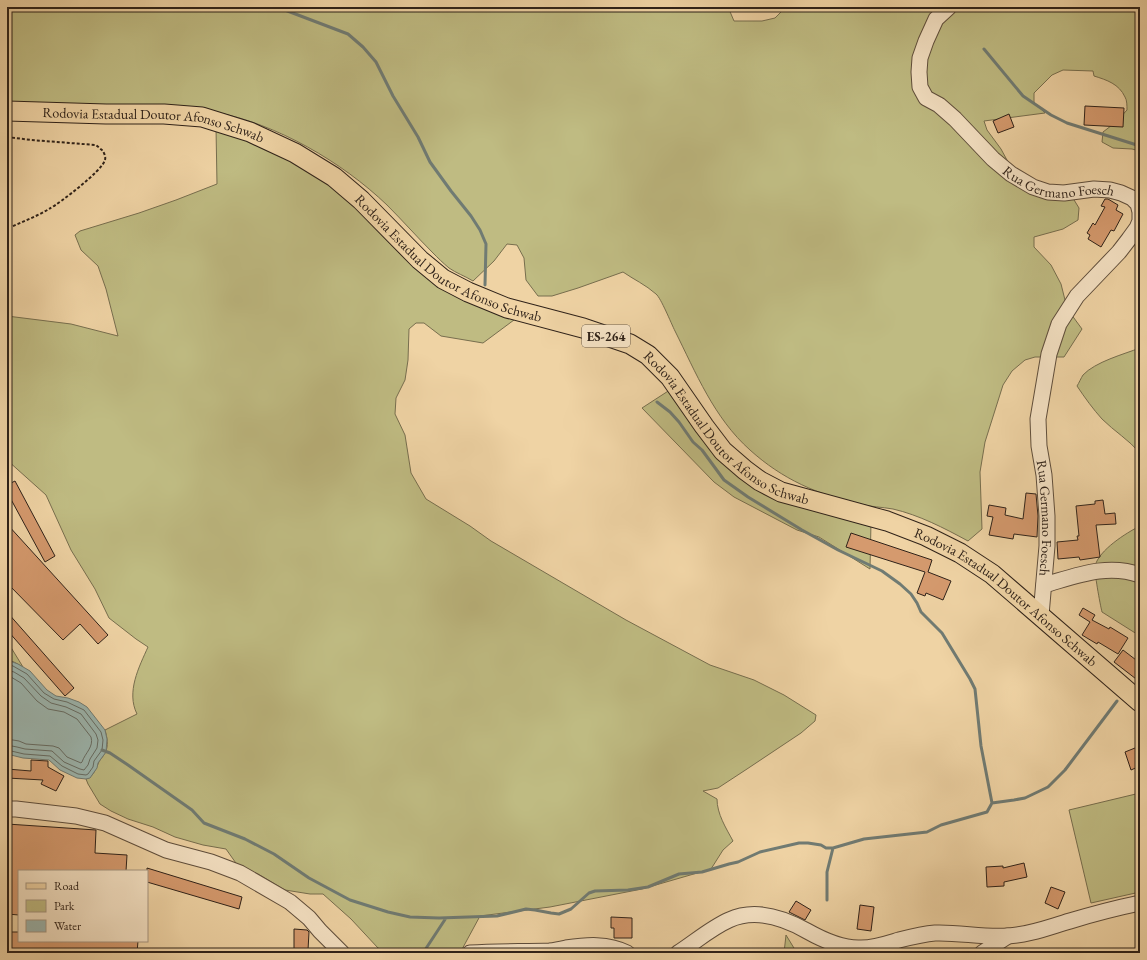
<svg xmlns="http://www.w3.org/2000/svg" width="1147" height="960" font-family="'EB Garamond',serif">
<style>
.green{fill:#bfbb82;stroke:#776e4e}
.water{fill:#9cb6af;stroke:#707b73}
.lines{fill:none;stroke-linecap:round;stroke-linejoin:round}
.shore{stroke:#666c64;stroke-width:1}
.stream{stroke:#707b73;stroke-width:3}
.building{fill:#d59a6e;stroke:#2f2219}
.minor-casing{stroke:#5f4e3c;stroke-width:17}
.major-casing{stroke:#2f2219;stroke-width:21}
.path{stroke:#2f2219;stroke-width:2;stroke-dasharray:3 2;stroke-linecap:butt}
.minor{stroke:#f5e2c4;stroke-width:15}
.major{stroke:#efd3a4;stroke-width:19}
.labels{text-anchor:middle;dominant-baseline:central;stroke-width:3.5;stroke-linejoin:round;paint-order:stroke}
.shield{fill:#f5e2c4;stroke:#6a5c4c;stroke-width:1}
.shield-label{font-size:13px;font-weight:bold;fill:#2f2219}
.street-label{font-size:14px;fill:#2f2219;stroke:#f5e2c4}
</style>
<rect width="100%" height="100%" fill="#efd3a4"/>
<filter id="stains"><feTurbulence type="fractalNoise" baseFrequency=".005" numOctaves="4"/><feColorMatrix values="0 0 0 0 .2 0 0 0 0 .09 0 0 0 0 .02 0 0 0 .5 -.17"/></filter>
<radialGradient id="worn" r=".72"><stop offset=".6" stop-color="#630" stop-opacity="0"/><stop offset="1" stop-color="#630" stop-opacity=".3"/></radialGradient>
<path class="green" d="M7 7H728L734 21H762L775 18 786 7H1140V151L1132 149 1113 148 1102 142 1103 132 1116 122 1127 110C1127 106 1127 100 1125 97 1119 84 1107 80 1094 76L1093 71 1063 70 1052 75 1034 93V102L1045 113 984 121 987 130 1001 149 1014 173 1071 195 1079 208 1078 220 1063 229 1034 237V247L1051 265 1061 284 1066 304 1071 314 1082 329 1064 357H1035L1025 360 1012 371 1003 385 985 442 980 472 982 529 968 541C944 528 919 515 893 509 882 507 871 507 860 504 818 495 782 479 750 450 714 418 696 373 675 331 671 323 661 298 656 294 646 285 633 279 623 272L578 288 552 296H538L526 280 524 258 517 245 507 244 494 261 473 281C465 276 456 273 449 268 443 263 438 258 433 253 417 237 403 221 387 205 342 162 277 124 215 112L7 111Z
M216 128 313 169 401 243 518 317 483 343 441 336 424 323H416L409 329 408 360 405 380 396 398 395 414 405 435 411 473 426 499 470 526 491 541 626 620 710 665 754 680 784 695 816 715 815 721 801 733 747 769 718 788 703 791 717 799C717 814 726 828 733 841L723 850 711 869 642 889 550 907 480 916 460 953H388L378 948 351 919 323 894H310L285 890 258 874 238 866 226 849 203 845 175 837 153 827 128 819 111 811 100 804 88 784 86 779C93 777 95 770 98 764 99 760 103 757 105 753 109 746 107 737 105 730L137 714C126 692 139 667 148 647L136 639 109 618 95 589 71 550 46 495 7 460V316L71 324 118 336 106 289 98 266 81 250 75 235 80 231 139 213 176 200 217 184Z
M1140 348V453C1129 440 1114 431 1102 419 1093 409 1085 398 1077 386 1079 383 1081 378 1083 375 1095 362 1124 354 1140 348Z
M679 384 751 472 871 522 870 569 819 537 797 530 734 497 714 482 642 408Z
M1140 526V636L1102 612C1100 604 1094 571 1095 566 1099 550 1126 533 1140 526Z
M7 641 23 667 14 662 7 660Z
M1140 793V892L1091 903 1069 810Z
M786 935 797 953H784Z"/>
<path class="water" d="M7 660 18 664 30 671 47 690 56 696 68 698 79 702 87 707 105 730 107 739 106 752 98 763 97 768 90 778 86 779 77 778 60 770 49 760 23 758 7 754Z"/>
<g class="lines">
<path class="shore" d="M7 664 13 666 27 674 44 693 54 699 67 702 84 710 101 732 103 740 102 750 94 761 93 767 88 774 86 775 78 774 62 766 50 756 24 754 7 750
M7 670 14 672 24 678 41 696 51 703 66 707 81 714 96 734 98 740 97 748 90 759 88 765 84 770 80 769 64 762 52 751 25 749 17 747 7 745
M7 676 11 677 21 683 37 701 48 709 64 712 77 719 91 737C94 747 85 753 82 762L81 763 67 757 59 748 53 746 26 744 19 741 7 739"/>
<path class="stream" d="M277 7 348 34 363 47 376 62 393 96 418 137 430 162 451 191 471 216 480 230 486 244 485 285
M984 49 1023 96 1051 115 1067 123 1140 146
M102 750 110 753 128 765 192 810 204 823 245 839 274 854 309 878 350 900 388 912 410 917 439 918 497 916 526 909 535 910 551 913 559 914 571 909 589 893 595 891 628 890 648 887 679 874 702 872 729 864 738 862 760 852 799 843H808L821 845 826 848H833L864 839 927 832 941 825 987 812 992 803 981 746 975 689 970 679 942 633 921 612 917 603 911 594 900 584 882 571 838 550 802 530 748 497 724 480 702 450 693 442 679 422 670 412 657 402
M992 803 1014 800 1025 798 1048 787 1065 770 1117 701
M827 900V872L833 848
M423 953 446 918"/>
</g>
<path class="building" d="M1085 106 1124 108 1123 127 1084 125Z
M1009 114 1014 127 998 133 993 121Z
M1105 199H1108L1118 205 1116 210 1123 214 1114 231 1111 230 1101 247 1088 239 1090 235 1087 233 1093 223 1095 225 1105 207 1101 206Z
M15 481 55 556 45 562 7 492V485Z
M1026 493 1036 494 1038 516 1037 537 1014 534 1013 539 989 535 993 517 987 516 989 505 1006 508 1005 515 1023 519Z
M1103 500 1105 514 1115 513 1116 524 1096 525 1100 557 1080 560 1079 557 1058 559 1057 542 1078 540 1077 536H1079L1076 506 1095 504V501Z
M7 524 108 635 98 644 80 624 63 640 7 583Z
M851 533 932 560 928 572 951 581 943 600 926 593 925 596 917 593 925 572 846 547Z
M1083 608 1095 615 1092 620 1109 629 1110 627 1128 638 1118 654 1098 642 1097 644 1082 635 1090 622 1079 615Z
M7 612 74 688 65 696 7 630Z
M1123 650 1140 663V682L1114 662Z
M1140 746V766L1131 770 1125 752Z
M31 760 48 761V767L64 776 56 791 41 784 43 780 7 778V769L31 771Z
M7 824 96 830 95 853 127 855 126 871H19V915L7 914Z
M1024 863 1027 877 1004 882V886L987 887 986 867 1003 866V868Z
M147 868 242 897 239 909 147 882Z
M1051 887 1065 892 1058 909 1045 903Z
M796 901 811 910 805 920 789 912Z
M860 905 874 907 871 931 857 929Z
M611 917 632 918V938H614V928H611Z
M294 929 307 930 309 932 308 950 294 949Z
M7 932H19V941H138L137 953H7Z"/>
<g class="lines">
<defs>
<g id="minor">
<path id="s1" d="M949 7 936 19 926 41 920 58 919 72 920 87 926 98 939 105 955 119 993 159 1011 174 1033 187 1048 192 1064 193 1094 189 1110 190 1121 193 1132 198 1138 204 1140 212V221L1137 228 1129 239 1119 252 1077 296 1059 324 1049 354 1038 419 1039 446 1044 475 1047 516V546L1041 615"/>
<path d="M1044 585C1076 576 1107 563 1140 575"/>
<path d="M7 809H16L76 816 105 823 166 850 211 862 240 873 290 902 309 918 320 931 342 953"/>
<path d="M470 953C497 951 524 952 550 951 556 950 561 949 566 948 586 945 608 943 627 953"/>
<path d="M678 953C695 942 711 928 729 920 755 908 784 918 807 931 823 940 842 949 861 948 875 948 886 944 899 940 911 937 923 934 935 933 959 932 984 938 1008 936 1029 935 1049 927 1070 921 1093 914 1116 908 1140 903"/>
<path d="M982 953 1008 936"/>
</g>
<g id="major">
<path id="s2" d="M7 111 106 114H164L202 117 250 132 295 153 334 177 361 200 420 260 443 279 468 292 507 308 583 328 630 344 648 355 670 377 704 426 723 451 745 470 760 481 781 492 887 521 926 536 960 553 992 574 1140 702"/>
</g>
</defs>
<use href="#minor" class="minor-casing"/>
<use href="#major" class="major-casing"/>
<path class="path" d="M7 137 31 140 96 145 103 151C104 153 106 157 105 160 102 171 60 203 49 209 36 217 21 222 7 229"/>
<use href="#minor" class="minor"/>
<use href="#major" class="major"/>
</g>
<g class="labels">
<rect class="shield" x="582" y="325" width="48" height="22" rx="3"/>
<g class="shield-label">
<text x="606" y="336">ES-264</text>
</g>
<g class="street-label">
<text stroke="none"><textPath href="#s2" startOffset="148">Rodovia Estadual Doutor Afonso Schwab</textPath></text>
<text stroke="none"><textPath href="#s1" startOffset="266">Rua Germano Foesch</textPath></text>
<text stroke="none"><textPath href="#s2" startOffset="484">Rodovia Estadual Doutor Afonso Schwab</textPath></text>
<text stroke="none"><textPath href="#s2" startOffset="820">Rodovia Estadual Doutor Afonso Schwab</textPath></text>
<text stroke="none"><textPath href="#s1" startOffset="698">Rua Germano Foesch</textPath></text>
<text stroke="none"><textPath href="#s2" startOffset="1156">Rodovia Estadual Doutor Afonso Schwab</textPath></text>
</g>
</g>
<rect width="1147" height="960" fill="none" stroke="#efd3a4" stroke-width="24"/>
<rect x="8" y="8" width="1131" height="944" fill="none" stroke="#2f2219" stroke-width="2"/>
<rect x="12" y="12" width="1123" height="936" fill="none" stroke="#2f2219"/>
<rect x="18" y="870" width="130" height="72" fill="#f5e2c4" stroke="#a69580"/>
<rect x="26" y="883" width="20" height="6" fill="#efd3a4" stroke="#a69580"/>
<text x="54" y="890" font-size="12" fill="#2f2219">Road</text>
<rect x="26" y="900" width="20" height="12" fill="#bfbb82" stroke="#a69580"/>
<text x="54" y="910" font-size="12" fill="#2f2219">Park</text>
<rect x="26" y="920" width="20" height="12" fill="#9cb6af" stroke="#a69580"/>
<text x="54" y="930" font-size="12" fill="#2f2219">Water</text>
<rect width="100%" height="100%" filter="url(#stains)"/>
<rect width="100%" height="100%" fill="url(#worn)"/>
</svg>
